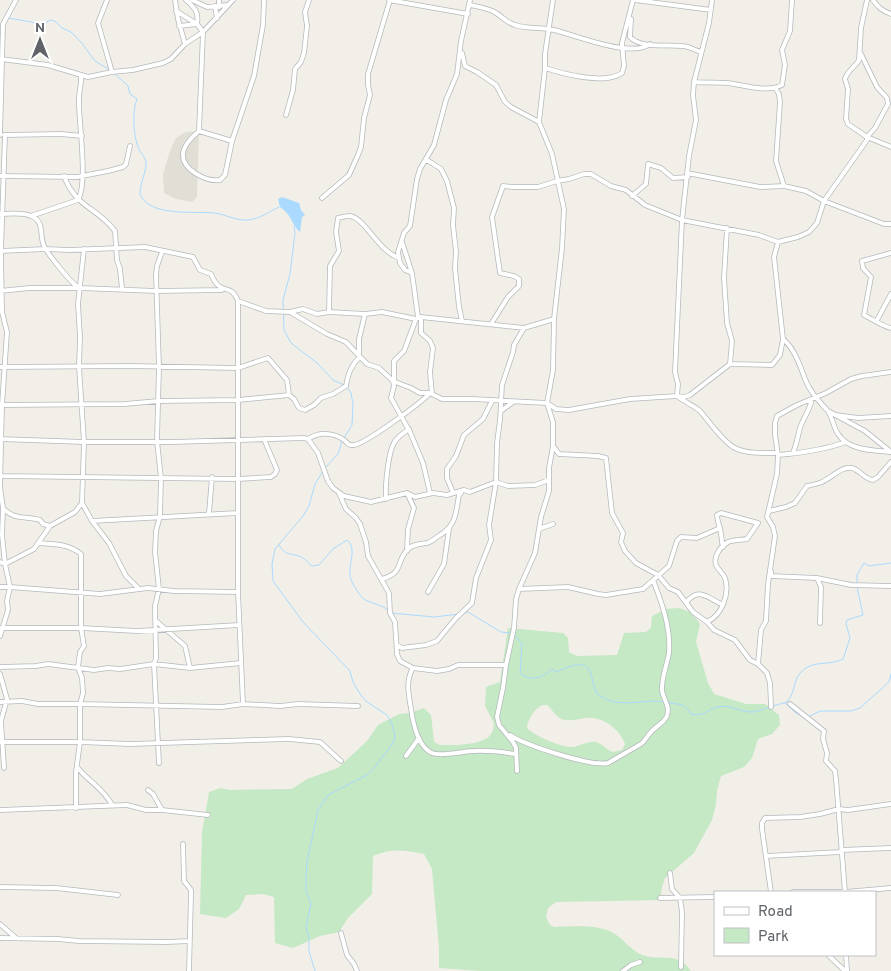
<svg xmlns="http://www.w3.org/2000/svg" width="891" height="971" font-family="Overpass,sans-serif">
<style>
.education{fill:#e1ded6}
.green{fill:#c5e8c5;fill-rule:evenodd}
.water{fill:#aadaff}
.lines{fill:none;stroke-linecap:round;stroke-linejoin:round}
.stream{stroke:#aadaff;stroke-width:1}
.minor-casing{stroke:#b5b8bc;stroke-width:5.5}
.minor{stroke:#fff;stroke-width:4}
</style>
<rect width="100%" height="100%" fill="#f1efe8"/>
<path class="education" d="M199 131 197 197 192 202 176 199 164 193 163 174 170 151 176 138 186 132Z"/>
<path class="green" d="M679 608 691 612 700 624 696 642 708 683 714 694 746 704H765L779 715 780 725 772 734 758 739 752 758 744 767 721 776 717 790 716 804 712 820 694 853 665 878 662 887 660 900 556 902 548 908 546 917 550 925 554 927C573 927 597 923 615 934 624 940 631 950 642 955 660 962 677 950 691 971H481L439 968V948L432 869 424 854C404 850 392 848 373 856L372 894 348 918 339 932 320 936 293 948 275 943 274 897 263 894 246 895 239 909 226 918 200 914 202 832 209 792 220 788 230 790 292 789 307 779 338 768 367 741 378 725 399 714 410 713 424 708 431 715 434 742 440 745H458L475 743 488 738 493 731 494 723 485 706 486 687 500 682 508 628 563 633 568 638 569 652 577 656 617 655 624 633 646 632 651 628 652 616 666 609ZM542 705H547C553 710 557 719 565 720 571 721 578 719 585 718 602 716 619 728 625 744L622 750 613 752C607 750 601 743 596 742 587 741 581 746 573 747 563 748 534 736 527 728 528 718 534 710 542 705Z"/>
<path class="water" d="M282 197 299 203 301 210 305 215 302 217 300 232C290 222 292 215 280 207L278 199Z"/>
<g class="lines">
<path class="stream" d="M8 18 43 24 50 20 55 21 62 28 71 32 81 42 95 61 110 70
M115 74 128 86 130 94 137 99C132 111 133 137 139 149 141 154 146 157 146 163 146 173 140 183 140 194 149 217 193 211 214 213 225 214 236 221 248 220 260 219 268 212 279 207
M294 226 295 233 290 274 283 300 284 330 291 343 317 363 333 380 344 385
M326 467 338 454 342 441 352 425 353 404 351 393 347 387
M279 545C286 558 294 552 303 558 306 560 309 564 312 566L319 565 333 549 347 540C357 548 349 563 350 574 350 581 356 589 360 595 366 604 380 603 388 610
M857 583V575L864 563 869 566 891 563
M391 613 434 617 459 614
M463 613 468 612 501 632 511 633
M514 634 522 644 520 673C532 682 542 678 552 669L556 672C566 668 586 657 591 674 593 681 594 687 597 694 602 697 609 702 616 702 632 705 648 699 665 702
M669 703C679 704 686 704 691 714 705 717 706 710 717 707 731 704 742 713 753 712 759 711 764 709 769 707
M785 703 796 713 804 717
M773 706 787 702C795 692 793 685 798 676 810 658 828 667 843 659L850 638 846 624 847 620 863 615 857 587
M808 717 820 711H851L860 708 889 682 891 674
M315 971 309 951V938L306 927 311 904 306 891V878L307 862 318 810 328 795 367 775 374 768 393 743 395 736 392 724 387 715 367 702 360 694 353 682 350 671 303 622 273 581 272 564 275 549 303 516 309 506 315 484 323 471"/>
<defs>
<path id="minor" d="M107 0 98 23 112 72
M175 0 178 19 185 44
M192 0 207 7 228 5
M389 0 468 14
M635 0 711 10
M712 0 709 23 694 82 693 95 696 120 689 156 682 220 675 372 678 384 677 396C683 401 696 407 700 411 709 421 723 442 735 448 747 454 764 453 777 453
M873 0C878 7 882 11 891 14
M470 5C478 7 489 8 496 13 503 17 507 23 515 25 526 29 538 27 549 29 572 33 630 59 650 44
M217 18 215 6 219 7V0
M631 19 630 37C641 49 667 44 682 46 689 46 694 50 701 52
M179 26 197 24C199 12 195 8 186 0
M860 52 877 87 887 98 888 104 875 128 867 137 891 147
M462 53 465 66 477 72 496 85 505 102 511 107 539 122
M1 59 48 65 88 77 112 72 133 70 163 63 171 59 185 44 203 32 197 24 176 11
M545 68C564 74 605 85 622 73L624 66 622 43 633 0
M694 82C705 83 716 82 727 83 744 85 766 93 782 85L785 65 782 50 790 31 792 0
M775 88 779 94 780 102 776 161 784 186
M286 115 293 90 295 69 301 62 304 53 307 26 305 12 309 0
M199 131C193 136 184 145 183 153 181 170 207 182 220 180L225 175 232 141 254 76 263 25 264 0
M0 135 3 24 16 0
M4 135 61 134 82 136
M232 141 199 131 203 32 233 0
M427 160 441 169 447 181 454 208 453 225 456 252 455 268 459 307 462 321
M687 173 760 187 784 186 806 191 824 201 884 224H891
M0 176 77 177 108 171 123 167 126 164 130 146
M64 176C76 208 97 207 115 231L117 260 120 269 122 289
M632 196 646 184 648 164 661 168 673 178 688 177
M322 198 349 175 358 155 361 147 364 118 370 95 368 85V74L390 0
M0 214C9 214 22 212 31 216 45 221 39 235 44 246 47 253 71 283 78 287
M31 216 78 200C88 183 79 124 79 103 78 93 82 85 81 75
M727 228 724 278 727 323 732 341 730 364
M402 242 412 273
M84 249 78 304 80 337 79 367 84 442 82 503 92 521 109 543 126 576 139 589
M0 251 46 249 69 250 145 247 193 257 200 270 211 274C221 298 230 281 238 301V592L243 704
M891 253 862 261 863 268 871 277 864 315C872 319 884 327 891 328
M0 291 29 288H80L156 291 222 290
M238 301 266 311 290 312 327 334 346 342 367 364 379 368 393 381 411 388 420 393H430L442 399H473L547 403 556 409 569 410 630 399 677 396 684 397 690 395 730 364 772 365 780 355 783 339C794 348 800 365 805 379 810 392 818 400 827 410 833 417 833 427 838 434 849 451 873 450 891 452
M290 312 303 309 317 314 329 312 365 314 382 312 416 319 421 317 524 328 554 319
M329 312 330 266 339 251 336 232 338 218C342 217 347 216 350 216 366 219 378 251 399 258
M418 317 412 273 405 270 400 263 398 252 404 233 410 226 417 179 420 169 434 145 446 100 457 74 461 41 470 0
M421 317V333L430 341 433 348 430 372 432 394
M877 320 891 294
M491 324 508 297 519 286V279L514 276 500 273 492 217 503 186 513 187H538L557 181 569 179 584 174H591L611 186 626 190 645 205 682 220 759 235 778 242
M783 339 774 257 778 242 798 237 809 232 817 223 824 201 867 140V137L848 124 846 119 848 89 845 79C847 71 855 67 859 60L861 28 867 0
M359 353V339L365 314
M0 367 130 366 238 368 268 358 287 380 289 395 294 399 299 408 305 410 314 405 321 398 333 394 346 386C348 374 351 365 360 357
M393 381 394 386 391 398 410 432 423 463 430 493
M394 382V361L404 351 416 319
M2 405 125 404 158 401 238 400 289 395
M501 411 513 402
M828 411 865 431 891 452
M836 415 858 418 891 416
M0 439 84 442H172L304 438 308 439 318 453 328 481 333 488 344 496 371 502 407 493 415 497 433 493 447 495 464 490 470 492 496 482 508 486 535 485 549 480
M308 439C319 432 333 432 344 440 348 443 348 446 354 445 365 444 421 403 430 393
M553 446 559 454 598 456 606 458 612 513 623 533 621 542 625 551 636 563 658 575 669 588 678 592 693 612 707 622 714 630 735 640 750 660 758 664 767 673 770 683 771 707
M793 453C797 443 798 434 801 425 805 416 810 409 812 399
M778 455C801 453 824 450 846 442
M0 476 237 479 271 477 275 474 277 470 264 439
M339 493 346 509 356 518 360 524 366 542 368 556 389 593 390 613 395 622 397 654 400 661 413 668 437 671 449 669 458 665H506
M453 493 447 478V469L456 456 464 435 483 419 492 401
M386 499C385 487 388 453 394 443 397 437 403 433 409 429
M3 508C13 520 26 516 40 520L43 524 50 526
M769 511 786 507 795 503 807 486C812 485 817 484 822 482 831 478 842 466 852 468 860 470 864 479 873 480L878 477 891 462
M209 513 212 477
M92 521 237 513
M539 529 553 524
M38 543C54 544 69 544 81 554V628L84 646 80 652 78 667 82 678 83 693 80 704 222 707 243 704 280 706 298 704 358 706
M407 551 408 529 414 508 407 493
M0 562 5 564 34 549 50 526 75 512 82 503
M771 571V576L817 578 851 585 891 586
M817 578 821 587 820 623
M382 579C405 572 395 562 408 549 413 544 420 544 427 543 432 542 435 538 440 535 456 526 456 512 459 495L461 493
M0 587H10L100 594 148 588 174 591 238 592
M519 589 568 587 598 594 606 595 643 589 669 566 677 541 681 537 697 538 720 528
M428 592 444 564 449 529
M686 603C698 586 708 598 723 605
M155 620 185 646 190 668 241 663
M707 622C722 615 730 594 725 578 723 573 718 570 716 565 713 556 721 546 728 542 733 540 742 540 747 539L758 523 721 513 717 515C717 521 719 523 720 529 722 535 721 540 723 547
M0 628H81L137 631 239 625
M0 636 8 610 7 601 10 587 5 564 2 535 3 508 0 487 2 405 7 332 2 312 1 251 5 135
M397 645 402 648 426 645 437 641 456 618 472 603 476 578 491 540 489 525 496 482 497 443 500 420 502 385 513 352 514 345 524 328
M758 664 761 630 766 621 768 584 775 536 773 527 767 517 777 474 778 455 775 435V423L777 416 797 405 826 393 851 379 862 376 891 372
M0 667 36 666 48 664 94 670 108 668 120 669 154 664 190 668
M413 668C405 681 409 695 411 709 413 723 418 747 432 753 441 757 464 751 474 751 489 750 502 752 516 754
M0 674 7 699 1 721 4 768
M0 702 22 701 38 704H80V742L76 772V808
M790 704 824 731 823 739 827 753 826 761 835 771 836 779 845 892
M510 735C525 745 591 767 608 763 610 762 639 745 641 744 645 741 647 736 651 732 655 727 664 723 667 716 670 705 664 701 662 691 661 679 667 665 669 653 671 628 662 603 653 580
M0 742H80L130 744 289 739 320 742 341 761
M406 756 419 738
M159 763 154 664 156 658 155 606 159 589 155 552 156 531 160 516 161 478 157 441 159 367 156 275 157 266 162 252
M77 767C88 781 104 789 112 805
M517 771 516 748 513 742 499 725 497 717 503 688 506 665 514 628 516 599 519 589 535 553 541 517 549 491V468L553 446V422L547 403 553 370 554 319 562 248 564 209 552 154 539 122 545 68V54L553 0
M148 790 153 794 162 810
M0 810 127 805 146 810H162L208 815
M183 844 184 881 191 890V895L189 971
M841 850 891 848
M766 856 841 852
M670 873 672 889 680 898 682 912 681 967
M0 887 56 888 118 895
M771 892 762 829V823L765 818 800 817 820 814 839 809 848 810 891 804
M793 892H845L891 888
M660 898 715 897
M0 924 16 938
M341 933 347 955 354 964 357 971
M0 938 58 939 79 941 167 942 190 941
M828 955 845 971
M846 955 847 971
M623 971 631 965 640 962"/>
</defs>
<use href="#minor" class="minor-casing"/>
<use href="#minor" class="minor"/>
</g>
<rect x="714" y="891" width="162" height="65" fill="#ffffff" stroke="#bfc1c3"/>
<rect x="724" y="907" width="25" height="8" fill="#ffffff" stroke="#bfc1c3"/>
<text x="758" y="916" font-size="15" fill="#5f6368">Road</text>
<rect x="724" y="928" width="25" height="15" fill="#c5e8c5" stroke="#bfc1c3"/>
<text x="758" y="941" font-size="15" fill="#5f6368">Park</text>
<g transform="translate(40 40)" stroke="#ffffff" stroke-width="4" paint-order="stroke">
<path d="M0-4L9 19L0 12L-9 19Z" fill="#5f6368"/>
<text y="-8" font-size="14" font-weight="bold" text-anchor="middle" fill="#5f6368">N</text>
</g>
</svg>
